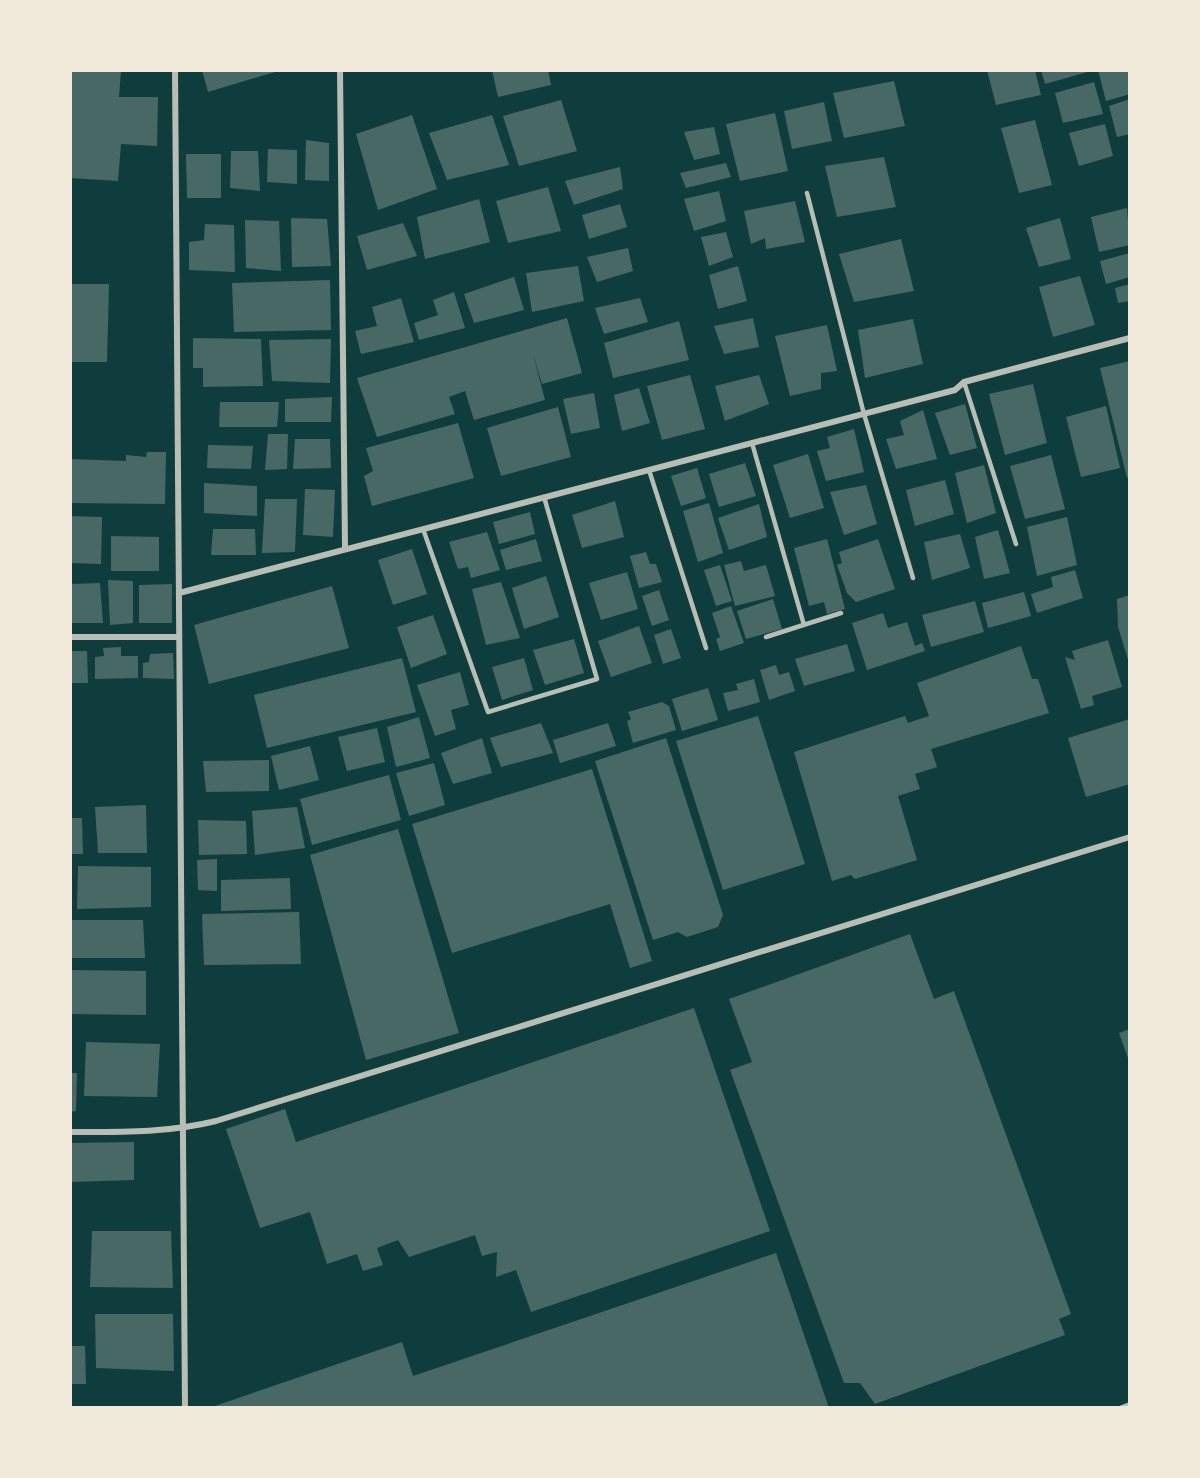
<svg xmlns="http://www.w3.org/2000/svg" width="1200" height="1478" font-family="Merriweather,serif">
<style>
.building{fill:#486865}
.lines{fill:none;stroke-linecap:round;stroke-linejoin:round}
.service{stroke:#b8beb3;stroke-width:4.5}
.minor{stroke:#b8beb3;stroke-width:6}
</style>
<rect width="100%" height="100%" fill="#0f3d3e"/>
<path class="building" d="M70 70H121L119 97H158L157 146 121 144 118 181 70 178Z
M202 70H278V71L208 92Z
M492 70H548L551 85 498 97Z
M987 70H1035L1041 95 996 105Z
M1041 70H1091V71L1045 84Z
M1098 70H1130V94L1106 101Z
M894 81 905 126 844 138 833 93Z
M1094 82 1103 114 1063 123 1055 93Z
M1130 99V134L1117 137 1109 106Z
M561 100 577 151 519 166 503 116Z
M824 102 832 141 792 149 784 111Z
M775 113 788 171 740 181 726 124Z
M412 115 437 189 378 210 356 134Z
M492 115 509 165 447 180 429 133Z
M1035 120 1052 185 1019 193 1001 128Z
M1105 124 1113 156 1079 166 1069 133Z
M714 127 720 154 694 160 684 132Z
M306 140 329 143V181L305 180Z
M268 149 297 150V184L267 182Z
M231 151H258L260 191 230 188Z
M186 154H221V198H187Z
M884 157 896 207 837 217 825 166Z
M726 163 731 177 686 188 680 173Z
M620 167 623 189 574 205 565 181Z
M548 187 561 231 508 243 496 201Z
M719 191 726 221 694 231 684 199Z
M479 199 490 242 425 259 417 217Z
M795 201 805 242 766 249 765 238 751 244 744 211Z
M620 204 627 227 589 239 582 215Z
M1127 208 1130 245 1099 252 1091 217Z
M291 218 327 219 331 266 292 267Z
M1060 218 1071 259 1039 267 1026 228Z
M245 220 279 221 281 271 246 268Z
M403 223 417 256 367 270 357 236Z
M205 224 234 225 235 272 189 270V242L204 240Z
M726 232 733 257 709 266 701 237Z
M901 239 914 291 854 302 839 254Z
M628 248 633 271 597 282 587 257Z
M1130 253V277L1106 284 1100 261Z
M578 266 584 301 532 312 526 273Z
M738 266 747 301 718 309 709 275Z
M1080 276 1095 325 1053 337 1039 287Z
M514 277 524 310 474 323 464 294Z
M330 280 331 330 234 332 232 283Z
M70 284H109L107 362H70Z
M1130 284V301L1118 303 1115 288Z
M454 292 465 328 419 340 414 323 438 315 433 300Z
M401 298 414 342 361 354 355 331 377 326 372 307Z
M640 298 648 322 604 334 595 308Z
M567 318 582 373 542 384 533 354 545 400 474 420 465 391 449 397 455 414 377 437 357 378Z
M753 318 759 347 724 354 714 326Z
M913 319 923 364 865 378 858 330Z
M679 321 689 360 613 378 604 343Z
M827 325 837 371 821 373V389L790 396 775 336Z
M193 338 261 339 263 386 203 387V368H193Z
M331 339 330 383 272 381 269 340Z
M1130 361V477L1127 478 1100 368Z
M690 375 705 429 662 440 647 386Z
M759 375 769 404 725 421 715 386Z
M1033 384 1047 443 1005 455 989 394Z
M639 388 650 423 622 431 614 395Z
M594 393 600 428 571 434 563 399Z
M332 397 331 422H285V399Z
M220 402H279L277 427H219Z
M965 404 977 448 950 455 935 413Z
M1106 406 1120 468 1081 477 1066 417Z
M558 407 571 457 501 476 487 428Z
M923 410 937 459 896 469 886 439 904 435 900 421Z
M458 423 474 478 372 506 364 476 373 471 366 448Z
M854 429 864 472 826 481 817 451 830 448 827 437Z
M268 434H288L287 469 265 470Z
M295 439H330L331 468 293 469Z
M208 445 253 446 251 469 207 468Z
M147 452H166L165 504 70 503V459L126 461V455L146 457Z
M808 454 824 508 790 518 773 465Z
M1051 455 1065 509 1025 519 1010 466Z
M745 463 756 496 719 507 709 474Z
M984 465 996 513 967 523 955 473Z
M697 468 706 498 681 506 671 476Z
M945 480 954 514 915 526 906 490Z
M204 483 257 486V516L204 513Z
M866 485 877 524 844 535 830 492Z
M305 489 335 490 333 537 303 535Z
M265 499H297L295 552 262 553Z
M615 501 624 537 582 548 572 515Z
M709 503 723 553 698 562 683 511Z
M759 504 767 537 729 550 718 518Z
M530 512 535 534 499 544 493 522Z
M70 516 102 517 101 564 70 563Z
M1067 517 1077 565 1037 576 1027 527Z
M213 529H255L256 555H211Z
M998 530 1010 573 984 579 975 537Z
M487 532 500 570 471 578 468 567 458 569 449 542Z
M960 534 970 568 932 580 924 542Z
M111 536 159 537V571H111Z
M536 539 542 561 506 570 500 550Z
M827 539 845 609 827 614 824 602 809 606 794 548Z
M878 539 895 589 856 602 847 593 837 565 842 563 839 552Z
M412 549 427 594 393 605 378 560Z
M646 552 650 564H656L662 582 639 588 630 556Z
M741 561 744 571 766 565 775 596 735 606 724 565Z
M720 565 732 601 716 606 704 570Z
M1075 570 1083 598 1037 613 1031 594 1053 587 1051 577Z
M627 572 638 609 601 620 589 583Z
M546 576 559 617 524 629 512 588Z
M108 580 133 581V623L110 625Z
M501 582 520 638 486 645 472 589Z
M100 583 103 623H70V584Z
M172 584V623H139V585Z
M332 586 349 648 209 684 194 625Z
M659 590 669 620 652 626 642 596Z
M1024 592 1031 616 988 628 982 603Z
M1130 595V663H1129L1118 627 1117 599Z
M773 599 782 629 746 639 737 611Z
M975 601 984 632 931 647 922 615Z
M731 606 744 643 720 651 716 639 720 637 712 613Z
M883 613 888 628 907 622 915 646 922 643 925 651 867 670 852 623Z
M433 615 447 654 411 668 397 627Z
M639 626 652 663 611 677 598 641Z
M671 629 681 658 663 664 654 635Z
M574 639 584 673 545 685 533 650Z
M1108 640 1122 687 1092 696 1094 705 1081 709 1065 657 1075 660 1072 651Z
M847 644 855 671 804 686 795 659Z
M1021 646 1032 679H1038L1049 713 931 749 937 767 915 774 920 789 898 796 917 860 855 879 851 875 832 881 794 752 905 716 908 723 929 716 917 683Z
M121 647V656H138V678L95 679V657L104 656 103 648Z
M70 651H87L88 683H70Z
M173 653 174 679 143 678V663L149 662 150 654Z
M402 658 416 712 267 748 254 695Z
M524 658 533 690 502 700 492 667Z
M776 665 779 675 789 672 795 691 769 700 760 670Z
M460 672 469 705 451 710 456 729 435 736 417 685Z
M754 679 760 702 728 711 723 693 738 690 736 684Z
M708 688 718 720 682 731 672 699Z
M662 702 669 706 676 730 633 743 627 721 631 719 628 712Z
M758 716 805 864 723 890 676 741Z
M419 717 430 758 396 767 387 727Z
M1130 719V784L1086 797 1068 738Z
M541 723 553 753 501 767 490 738Z
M608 723 616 746 560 763 553 740Z
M377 728 385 762 347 771 338 737Z
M482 738 492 773 453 784 441 753Z
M666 738 723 915 718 927 687 937 678 932 653 940 595 761Z
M310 746 319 780 279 790 271 756Z
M269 760V791L206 792 203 761Z
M434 763 445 805 409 816 396 773Z
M592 769 652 961 630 968 610 904 452 953 412 824Z
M389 775 401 820 312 845 300 799Z
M146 805 147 853H98L95 807Z
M297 807 305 848 255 855 252 811Z
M70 818H82L83 854H70Z
M198 820 246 821 247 854 199 855Z
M398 829 459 1033 366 1060 310 855Z
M217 859V891L198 890 197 860Z
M78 866 151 867V907L77 909Z
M290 878 291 909 221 911V880Z
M299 912 301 964 204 965 202 914Z
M70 920H143L145 958H70Z
M910 934 934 999 954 991 1071 1314 1059 1319 1065 1335 875 1404 860 1383H844L730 1070 752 1062 729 999Z
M70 970 146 971V1015L70 1014Z
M694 1008 770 1231 531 1312 516 1270 496 1277 497 1252 482 1256 475 1235 409 1257 398 1240 377 1248 383 1265 363 1271 357 1254 327 1264 310 1212 260 1228 226 1129 285 1109 296 1142Z
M1130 1029V1061H1129L1119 1033Z
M86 1042 160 1044 157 1097 84 1096Z
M70 1073H77L76 1111 70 1112Z
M134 1142V1180L70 1182V1143Z
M92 1231H171L173 1288 90 1287Z
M776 1253 829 1408H209L402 1342 413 1376Z
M95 1314H173L174 1371 96 1368Z
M70 1346H85L86 1384H70Z"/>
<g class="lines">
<path class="service" d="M807 193 864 414 913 578
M964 382 1016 544
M752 443 804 625
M649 470 706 648
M423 529 488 712 597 679 544 497
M766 637 841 613"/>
<path class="minor" d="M175 70 185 1408
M340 70 345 548
M179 593 955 390 964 382 1130 338
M70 637H179
M70 1132C120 1132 168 1133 216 1121L1130 837
M1122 1408 1130 1405"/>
</g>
<rect width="1200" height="1478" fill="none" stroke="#f1e9da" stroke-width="144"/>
</svg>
